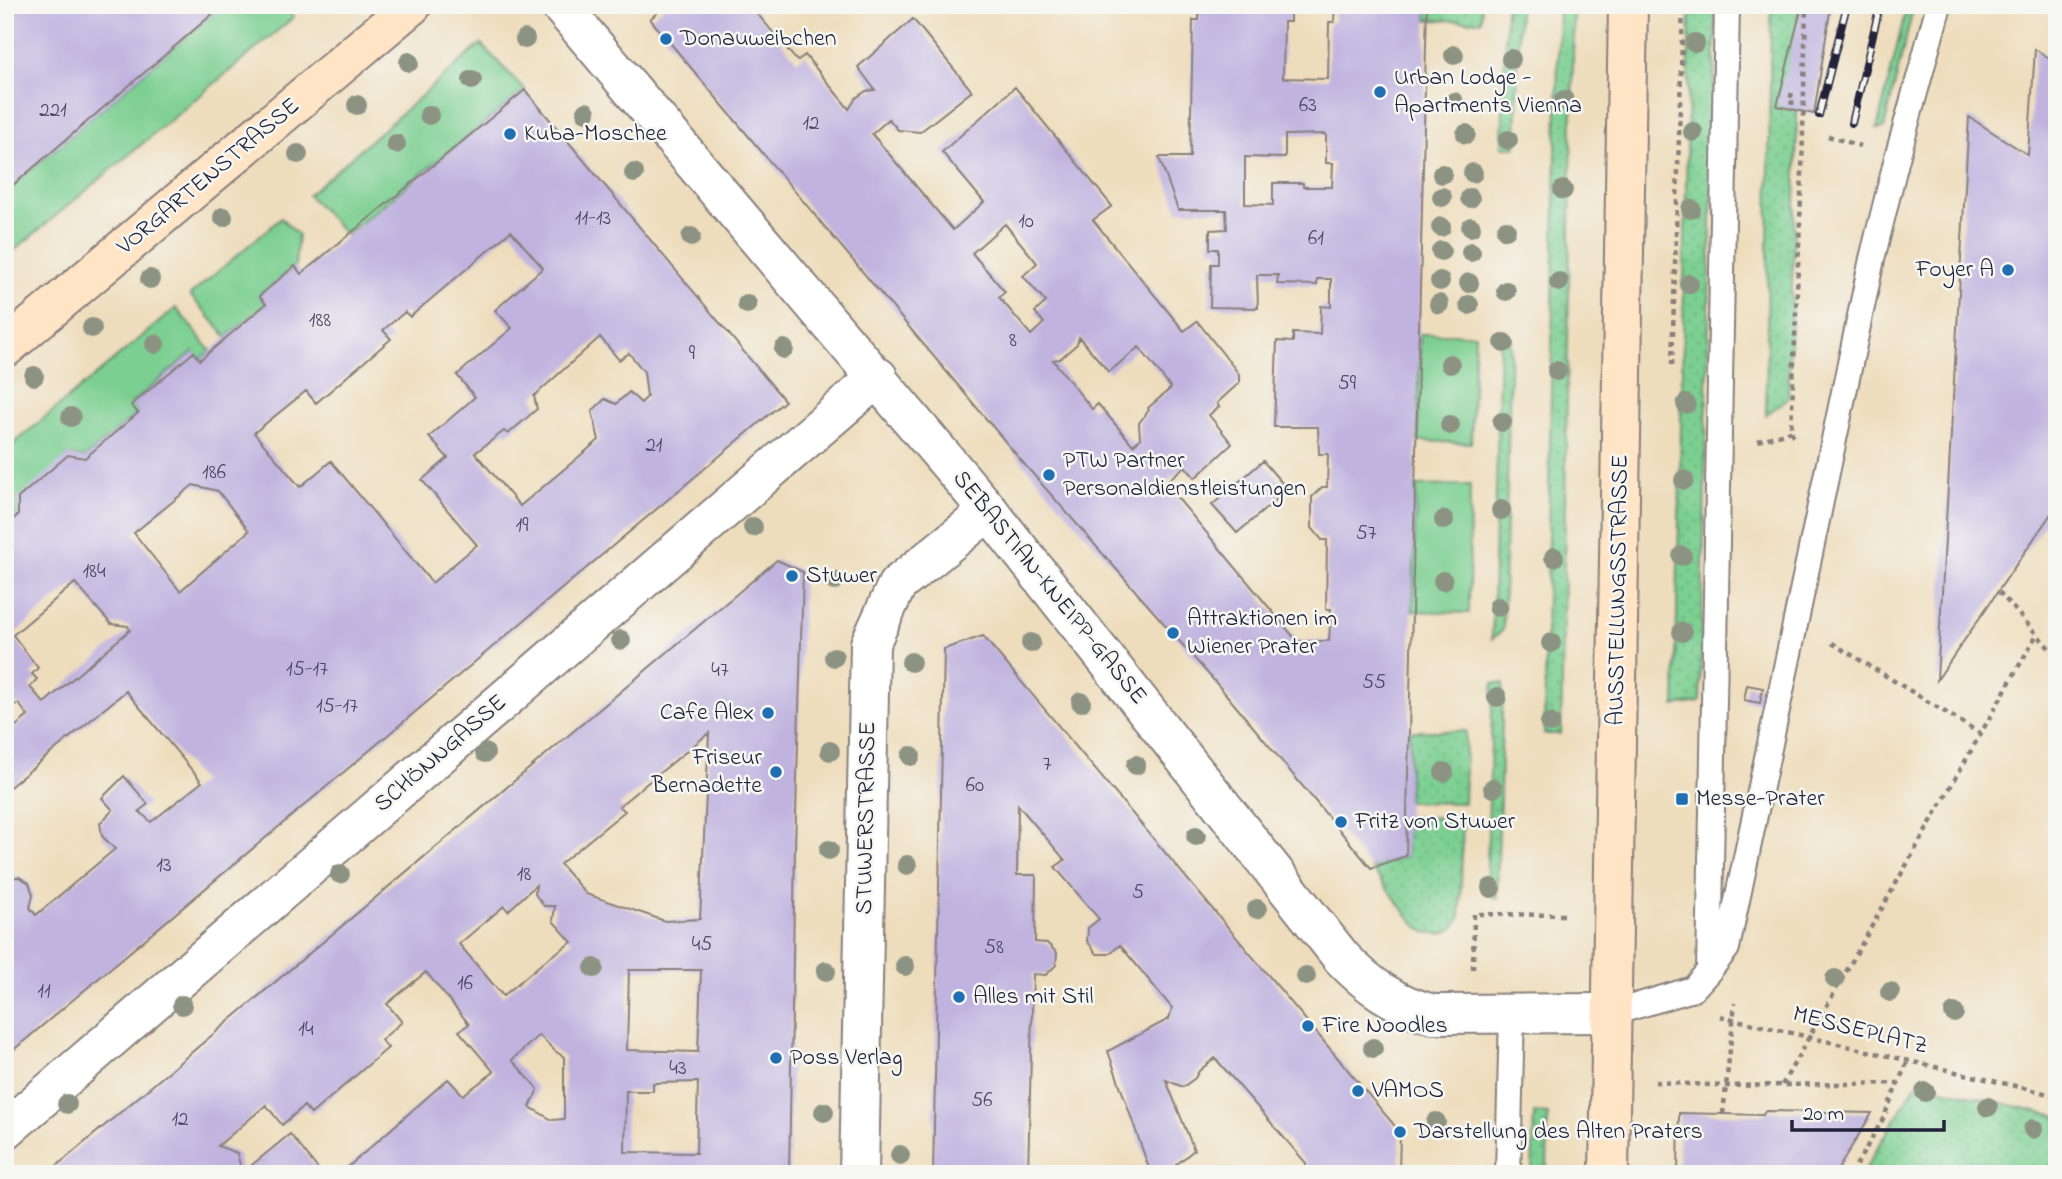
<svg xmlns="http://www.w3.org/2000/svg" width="2062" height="1179" font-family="'Indie Flower',sans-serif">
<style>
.grass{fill:url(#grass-dots);stroke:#4f7866;stroke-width:2}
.garden{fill:#7ccf91;stroke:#4f7866;stroke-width:2}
.building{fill:#c0b3df;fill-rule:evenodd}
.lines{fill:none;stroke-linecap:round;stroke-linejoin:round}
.lane-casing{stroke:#88807c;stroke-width:28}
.street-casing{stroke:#88807c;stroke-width:42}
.secondary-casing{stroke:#88807c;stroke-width:42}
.path{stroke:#88807c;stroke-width:4.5;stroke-dasharray:5 5;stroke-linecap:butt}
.lane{stroke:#fff;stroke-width:24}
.street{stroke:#fff;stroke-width:38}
.secondary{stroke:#ffe4c6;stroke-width:38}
.rail-casing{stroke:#22223b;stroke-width:8}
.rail{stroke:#f6f6f2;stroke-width:5;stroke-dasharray:16;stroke-linecap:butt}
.tree{fill:#8d9383}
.poi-dot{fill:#1f6fb2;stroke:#f6f6f2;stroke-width:2.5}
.labels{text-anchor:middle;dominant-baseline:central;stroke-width:5;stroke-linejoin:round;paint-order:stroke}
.number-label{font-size:21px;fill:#4a4664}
.poi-label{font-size:24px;fill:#22223b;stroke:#f6f6f2;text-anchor:start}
.street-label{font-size:24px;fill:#22223b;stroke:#f6f6f2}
</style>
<defs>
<pattern id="grass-dots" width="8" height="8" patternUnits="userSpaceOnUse" patternTransform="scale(1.75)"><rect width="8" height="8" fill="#7ccf91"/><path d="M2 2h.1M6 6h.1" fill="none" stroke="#6bb17e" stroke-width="1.8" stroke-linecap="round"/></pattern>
</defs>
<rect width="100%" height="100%" fill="#f6f6f2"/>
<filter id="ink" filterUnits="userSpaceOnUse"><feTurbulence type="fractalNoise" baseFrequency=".0143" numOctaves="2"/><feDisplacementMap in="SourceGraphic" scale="14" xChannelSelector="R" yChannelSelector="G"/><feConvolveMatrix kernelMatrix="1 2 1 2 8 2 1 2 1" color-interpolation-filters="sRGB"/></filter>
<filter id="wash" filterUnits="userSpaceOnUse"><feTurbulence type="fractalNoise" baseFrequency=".00686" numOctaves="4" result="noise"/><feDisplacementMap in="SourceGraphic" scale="28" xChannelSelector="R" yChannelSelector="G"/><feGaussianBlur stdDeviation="1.57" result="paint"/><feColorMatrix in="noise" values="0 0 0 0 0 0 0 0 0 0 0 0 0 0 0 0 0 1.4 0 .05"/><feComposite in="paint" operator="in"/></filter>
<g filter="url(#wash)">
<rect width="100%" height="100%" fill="#eeddbc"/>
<path class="grass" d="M1427 5H1482L1481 21 1427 20Z
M1506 5H1519L1516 147H1502Z
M1559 5H1574L1561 734H1544Z
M1690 5H1716L1700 702 1675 706Z
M1771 5H1799L1796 175 1788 398 1766 415Z
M1907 5H1914L1884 128 1877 129Z
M1511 338 1503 630 1492 639 1500 339Z
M1493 683H1503L1497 899 1486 892Z
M1410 731H1466L1464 803 1408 802Z
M1407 817 1463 818 1460 918 1453 929 1442 934 1425 932 1415 924 1371 868 1406 856Z
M1917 1083 2057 1116V1174H1862Z
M1534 1113 1548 1114 1547 1174H1532Z"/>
<path class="garden" d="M223 5H283L294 17 5 258V192Z
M481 44 525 90 346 235 308 195Z
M281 218 298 235 295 266 260 296 266 304 227 337 190 295Z
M176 308 211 351 200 360 193 352 131 404 138 413 85 458 68 455 18 515 5 526V451Z
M1420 334H1475L1471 443 1418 441Z
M1470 485 1469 613 1413 611 1416 486Z"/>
<g id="blocks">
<path class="building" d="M5 5H223L5 192V30L8 28 5 25Z
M666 5H750L797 61 805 55 849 109 856 98 866 91 875 90 858 67 913 19 972 91 920 132 898 130 889 119 872 134 953 230 984 202 942 152 1015 87 1112 206 1093 220 1184 331 1197 321 1239 374V383L1217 403 1219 407 1209 415 1232 444 1195 478 1185 466 1165 483 1297 641H1329L1331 609H1326L1327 540H1322L1312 528V497L1322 487H1327L1328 454H1319L1318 427H1274L1277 341 1293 342V333L1320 334 1321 306 1331 307V279H1317V285L1277 284 1278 275H1257L1258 308 1210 307 1211 264H1218V249H1210V230L1227 229 1226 210H1178L1159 157H1190L1193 20H1199V5H1290V22H1284L1283 78 1328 79 1329 22H1334L1335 5H1427L1406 856 1371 868 1224 692 1025 465 650 19ZM1326 134V163H1333L1332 187H1303V183H1273V205L1245 204V157L1285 158V135ZM1005 224 1037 263 1023 276 1046 302 1035 312 1044 323 1031 335 999 297 1005 292 972 253ZM1079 337 1109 372 1139 347 1171 388 1148 408 1149 410 1139 423 1140 439 1133 445 1098 404 1092 409 1053 360 1060 359 1077 344Z
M1802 5H1831L1814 114 1777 106Z
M2035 49 2057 63V505L1937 680 1969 117 2028 155Z
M525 90 785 401 5 1057V941L12 936 5 928V878L19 877 29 883 33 895 30 908 36 915 115 849 102 836 100 823 113 810 102 798 124 776 148 804 139 811 151 822 202 782 126 691 5 791V735L28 716 19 704 5 706V526L18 515V498L68 455 85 458 138 413 131 405 194 352 200 360 266 304 259 296 295 266 301 274ZM511 231 543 268 495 310 512 328 457 375 475 397 429 437 448 458 422 480 477 545 432 583 331 461 300 487 254 433 306 391 316 403 391 339 383 330 405 312 410 317ZM600 337 619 360 629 353 644 372 647 397 641 403 629 392 616 404 605 399 592 411 599 440 520 506 475 453 504 431 508 434 537 409 534 396ZM193 485 218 491 249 531 180 591 134 533ZM75 583 111 624 128 626 130 630 44 703 30 687 37 679 32 674 38 668 13 635Z
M1263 461 1288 490 1237 533 1212 505Z
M777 560 803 572 795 848 789 1174H340L448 1079 463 1095 494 1072 459 1031 469 1024 426 972 387 1004 402 1022 381 1040 388 1048 311 1114 304 1106 282 1125 266 1105 218 1146 237 1153 242 1173 290 1134 322 1174H193L190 1170 186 1174H47ZM709 733 700 919 665 921 586 894 560 864 625 811 619 806ZM536 885 535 894 544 906H555L553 921 572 942 547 959 503 996 459 944 504 906 508 911ZM629 970H701L698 1052 627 1050ZM539 1035 555 1051 564 1057V1119L552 1120 530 1107 538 1089 512 1060ZM698 1082 696 1153 625 1152 626 1091H653V1083Z
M983 636 1400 1132 1399 1174H1306V1163L1215 1058 1199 1071 1195 1078 1183 1087 1166 1080 1194 1150 1165 1174H1151L1108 1051 1169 1019 1172 1008 1120 945 1109 954H1097L1087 941 1088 928 1099 919 1055 867 1065 860 1018 805 1017 875H1036L1035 942 1047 943 1057 953 1056 965 1046 975 1033 974 1028 1174H933L944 649Z
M1747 685 1763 688 1760 703 1744 700Z
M1765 1111 1872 1113 1835 1174H1678L1679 1113 1763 1115Z"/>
</g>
</g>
<g filter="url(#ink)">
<use href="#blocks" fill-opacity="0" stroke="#88807c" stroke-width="2"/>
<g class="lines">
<defs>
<path id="lane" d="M1709 971 1727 948 1872 259 1897 158 1939 5
M1613 1013 1693 989 1709 971 1727 5
M1508 1174 1512 1012"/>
<path id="street" d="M560 5 989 511 1342 958C1369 986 1394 1004 1433 1014L1613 1013
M5 1130 878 377
M859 1174 870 644 897 585 989 511"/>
<path id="secondary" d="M5 348 412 5
M1609 1174 1628 5"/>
</defs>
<use href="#lane" class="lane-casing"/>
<use href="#street" class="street-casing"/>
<use href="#secondary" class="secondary-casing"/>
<path class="path" d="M1792 93 1789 102 1799 104
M1828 136 1860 146
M1672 365 1683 5
M1793 436 1791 431 1802 173 1806 5
M1758 441 1791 431
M1999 592 2057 657
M1832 643 1981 734
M1473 969 1474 914 1568 915
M1720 1016 2057 1096
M1655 1082 1726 1086 1898 1083 1908 1061
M1782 1085 2037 634
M1723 1114 1735 1003
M1851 1174 1883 1119 1898 1083"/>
<use href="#lane" class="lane"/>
<use href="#street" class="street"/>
<use href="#secondary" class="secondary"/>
<defs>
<path id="rail" d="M1819 115 1847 5
M1852 123 1880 5"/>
</defs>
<use href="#rail" class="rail-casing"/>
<use href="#rail" class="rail"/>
</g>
<g class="tree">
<circle cx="525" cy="39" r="10"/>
<circle cx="1695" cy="43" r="10"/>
<circle cx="1454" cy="55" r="10"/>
<circle cx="1511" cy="59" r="10"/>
<circle cx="409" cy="62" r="10"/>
<circle cx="472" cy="80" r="10"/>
<circle cx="1564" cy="100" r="10"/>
<circle cx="1454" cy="102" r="10"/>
<circle cx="357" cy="105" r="10"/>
<circle cx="586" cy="112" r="10"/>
<circle cx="429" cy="115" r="10"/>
<circle cx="1693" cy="132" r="10"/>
<circle cx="1466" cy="134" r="10"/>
<circle cx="1508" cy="140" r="10"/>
<circle cx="396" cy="144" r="10"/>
<circle cx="298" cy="154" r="10"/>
<circle cx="634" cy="173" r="10"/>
<circle cx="1473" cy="173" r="10"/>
<circle cx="1442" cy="174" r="10"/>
<circle cx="1563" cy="190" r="10"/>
<circle cx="1442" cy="197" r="10"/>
<circle cx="1470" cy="198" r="10"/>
<circle cx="1691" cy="209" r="10"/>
<circle cx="223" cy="217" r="10"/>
<circle cx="1441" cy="227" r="10"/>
<circle cx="1471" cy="227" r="10"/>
<circle cx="1506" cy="230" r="10"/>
<circle cx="691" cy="237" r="10"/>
<circle cx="1441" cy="251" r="10"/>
<circle cx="1471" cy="252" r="10"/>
<circle cx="150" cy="279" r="10"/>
<circle cx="1440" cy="281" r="10"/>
<circle cx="1559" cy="282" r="10"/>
<circle cx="1469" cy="283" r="10"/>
<circle cx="1689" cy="284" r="10"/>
<circle cx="1506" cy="291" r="10"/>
<circle cx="747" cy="304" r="10"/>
<circle cx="1439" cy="304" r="10"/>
<circle cx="1469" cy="305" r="10"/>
<circle cx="92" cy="328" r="10"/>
<circle cx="1504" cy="343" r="10"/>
<circle cx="155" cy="344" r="10"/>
<circle cx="784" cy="349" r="10"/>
<circle cx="1450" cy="364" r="10"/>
<circle cx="1557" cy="371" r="10"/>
<circle cx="34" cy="376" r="10"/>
<circle cx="1686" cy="404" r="10"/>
<circle cx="71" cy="417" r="10"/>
<circle cx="1502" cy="422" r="10"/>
<circle cx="1450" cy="425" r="10"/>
<circle cx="1684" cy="480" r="10"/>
<circle cx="1501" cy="510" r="10"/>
<circle cx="1444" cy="520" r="10"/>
<circle cx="753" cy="527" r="10"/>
<circle cx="1682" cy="556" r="10"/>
<circle cx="1554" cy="557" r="10"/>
<circle cx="834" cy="581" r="10"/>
<circle cx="1443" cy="581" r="10"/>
<circle cx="1498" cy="607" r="10"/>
<circle cx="1682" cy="632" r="10"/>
<circle cx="621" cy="640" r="10"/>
<circle cx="1031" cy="643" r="10"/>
<circle cx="1551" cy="643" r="10"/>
<circle cx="834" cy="657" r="10"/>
<circle cx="911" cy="662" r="10"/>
<circle cx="1497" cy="697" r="10"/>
<circle cx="1081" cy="702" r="10"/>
<circle cx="1550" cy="723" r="10"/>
<circle cx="830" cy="751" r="10"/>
<circle cx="485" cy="753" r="10"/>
<circle cx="911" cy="756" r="10"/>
<circle cx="1136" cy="765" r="10"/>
<circle cx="1444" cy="772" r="10"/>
<circle cx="1493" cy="788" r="10"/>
<circle cx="1196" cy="836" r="10"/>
<circle cx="829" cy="850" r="10"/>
<circle cx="907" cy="865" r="10"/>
<circle cx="340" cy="874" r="10"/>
<circle cx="1491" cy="888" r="10"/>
<circle cx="1257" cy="909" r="10"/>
<circle cx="905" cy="966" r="10"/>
<circle cx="594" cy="968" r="10"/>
<circle cx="826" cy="971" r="10"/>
<circle cx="1306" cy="976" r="10"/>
<circle cx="1835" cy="979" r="10"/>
<circle cx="1890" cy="992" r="10"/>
<circle cx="182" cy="1005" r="10"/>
<circle cx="1954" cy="1013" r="10"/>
<circle cx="1373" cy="1048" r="10"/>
<circle cx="1925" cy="1092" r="10"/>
<circle cx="67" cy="1104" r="10"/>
<circle cx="1988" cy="1107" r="10"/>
<circle cx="824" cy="1112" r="10"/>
<circle cx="1436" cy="1122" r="10"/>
<circle cx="2033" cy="1129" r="10"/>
<circle cx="900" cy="1155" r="10"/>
</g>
</g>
<g class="poi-dot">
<circle cx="666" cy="39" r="7"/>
<circle cx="1380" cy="92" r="7"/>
<circle cx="510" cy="134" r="7"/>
<circle cx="2008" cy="270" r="7"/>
<circle cx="1049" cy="475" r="7"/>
<circle cx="792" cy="576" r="7"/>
<circle cx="1173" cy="633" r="7"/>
<circle cx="768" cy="713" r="7"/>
<circle cx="776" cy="772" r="7"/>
<rect x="1675" y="792" width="14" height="14" rx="3.5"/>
<circle cx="1341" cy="822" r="7"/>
<circle cx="959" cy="997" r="7"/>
<circle cx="1308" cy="1026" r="7"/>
<circle cx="776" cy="1058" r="7"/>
<circle cx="1358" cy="1091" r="7"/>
<circle cx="1400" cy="1132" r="7"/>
</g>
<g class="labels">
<g class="number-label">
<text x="1308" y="106">63</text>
<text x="53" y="111">221</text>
<text x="811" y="124">12</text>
<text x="593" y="219">11-13</text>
<text x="1026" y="222">10</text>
<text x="1316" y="239">61</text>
<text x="320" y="321">188</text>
<text x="1013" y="341">8</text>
<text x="692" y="354">9</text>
<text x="1347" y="384">59</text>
<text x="654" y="446">21</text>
<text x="214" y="473">186</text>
<text x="522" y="526">19</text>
<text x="1366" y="534">57</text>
<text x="94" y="572">184</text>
<text x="307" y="670">15-17</text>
<text x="720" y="671">47</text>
<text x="1374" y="683">55</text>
<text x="337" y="707">15-17</text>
<text x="1047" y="765">7</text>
<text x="975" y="786">60</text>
<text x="164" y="866">13</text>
<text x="524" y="875">18</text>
<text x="1138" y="893">5</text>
<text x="702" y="945">45</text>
<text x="994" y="948">58</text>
<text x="465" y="984">16</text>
<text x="44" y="992">11</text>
<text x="306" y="1030">14</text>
<text x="678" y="1069">43</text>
<text x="982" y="1101">56</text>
<text x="180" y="1120">12</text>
</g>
<g class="poi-label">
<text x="680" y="39">Donauweibchen</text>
<text x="1394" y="78">Urban Lodge -<tspan x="1394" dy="28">Apartments Vienna</tspan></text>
<text x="524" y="134">Kuba-Moschee</text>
<text x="1994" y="270" text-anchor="end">Foyer A</text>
<text x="1063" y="461">PTW Partner<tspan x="1063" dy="28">Personaldienstleistungen</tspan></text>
<text x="806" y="576">Stuwer</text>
<text x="1187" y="619">Attraktionen im<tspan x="1187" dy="28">Wiener Prater</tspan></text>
<text x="754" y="713" text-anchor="end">Cafe Alex</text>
<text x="762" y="758" text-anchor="end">Friseur<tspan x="762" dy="28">Bernadette</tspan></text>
<text x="1696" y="799">Messe-Prater</text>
<text x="1355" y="822">Fritz von Stuwer</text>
<text x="973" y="997">Alles mit Stil</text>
<text x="1322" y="1026">Fire Noodles</text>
<text x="790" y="1058">Poss Verlag</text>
<text x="1372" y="1091">VAMOS</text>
<text x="1414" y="1132">Darstellung des Alten Praters</text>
</g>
<g class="street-label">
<text transform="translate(209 177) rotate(-40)">VORGARTENSTRASSE</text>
<text transform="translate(1049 588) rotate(51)">SEBASTIAN-KNEIPP-GASSE</text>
<text transform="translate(1619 590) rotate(-89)">AUSSTELLUNGSSTRASSE</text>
<text transform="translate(441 754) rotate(-41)">SCHÖNNGASSE</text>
<text transform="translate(867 818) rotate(-89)">STUWERSTRASSE</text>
<text transform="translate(1860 1031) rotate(14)">MESSEPLATZ</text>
</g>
</g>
<rect width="2062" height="1179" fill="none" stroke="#f6f6f2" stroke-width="28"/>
<path d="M1792 1120v10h152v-10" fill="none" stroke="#22223b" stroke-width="3.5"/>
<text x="1803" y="1120" font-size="21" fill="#22223b" stroke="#f6f6f2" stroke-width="5" paint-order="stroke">20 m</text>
</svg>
